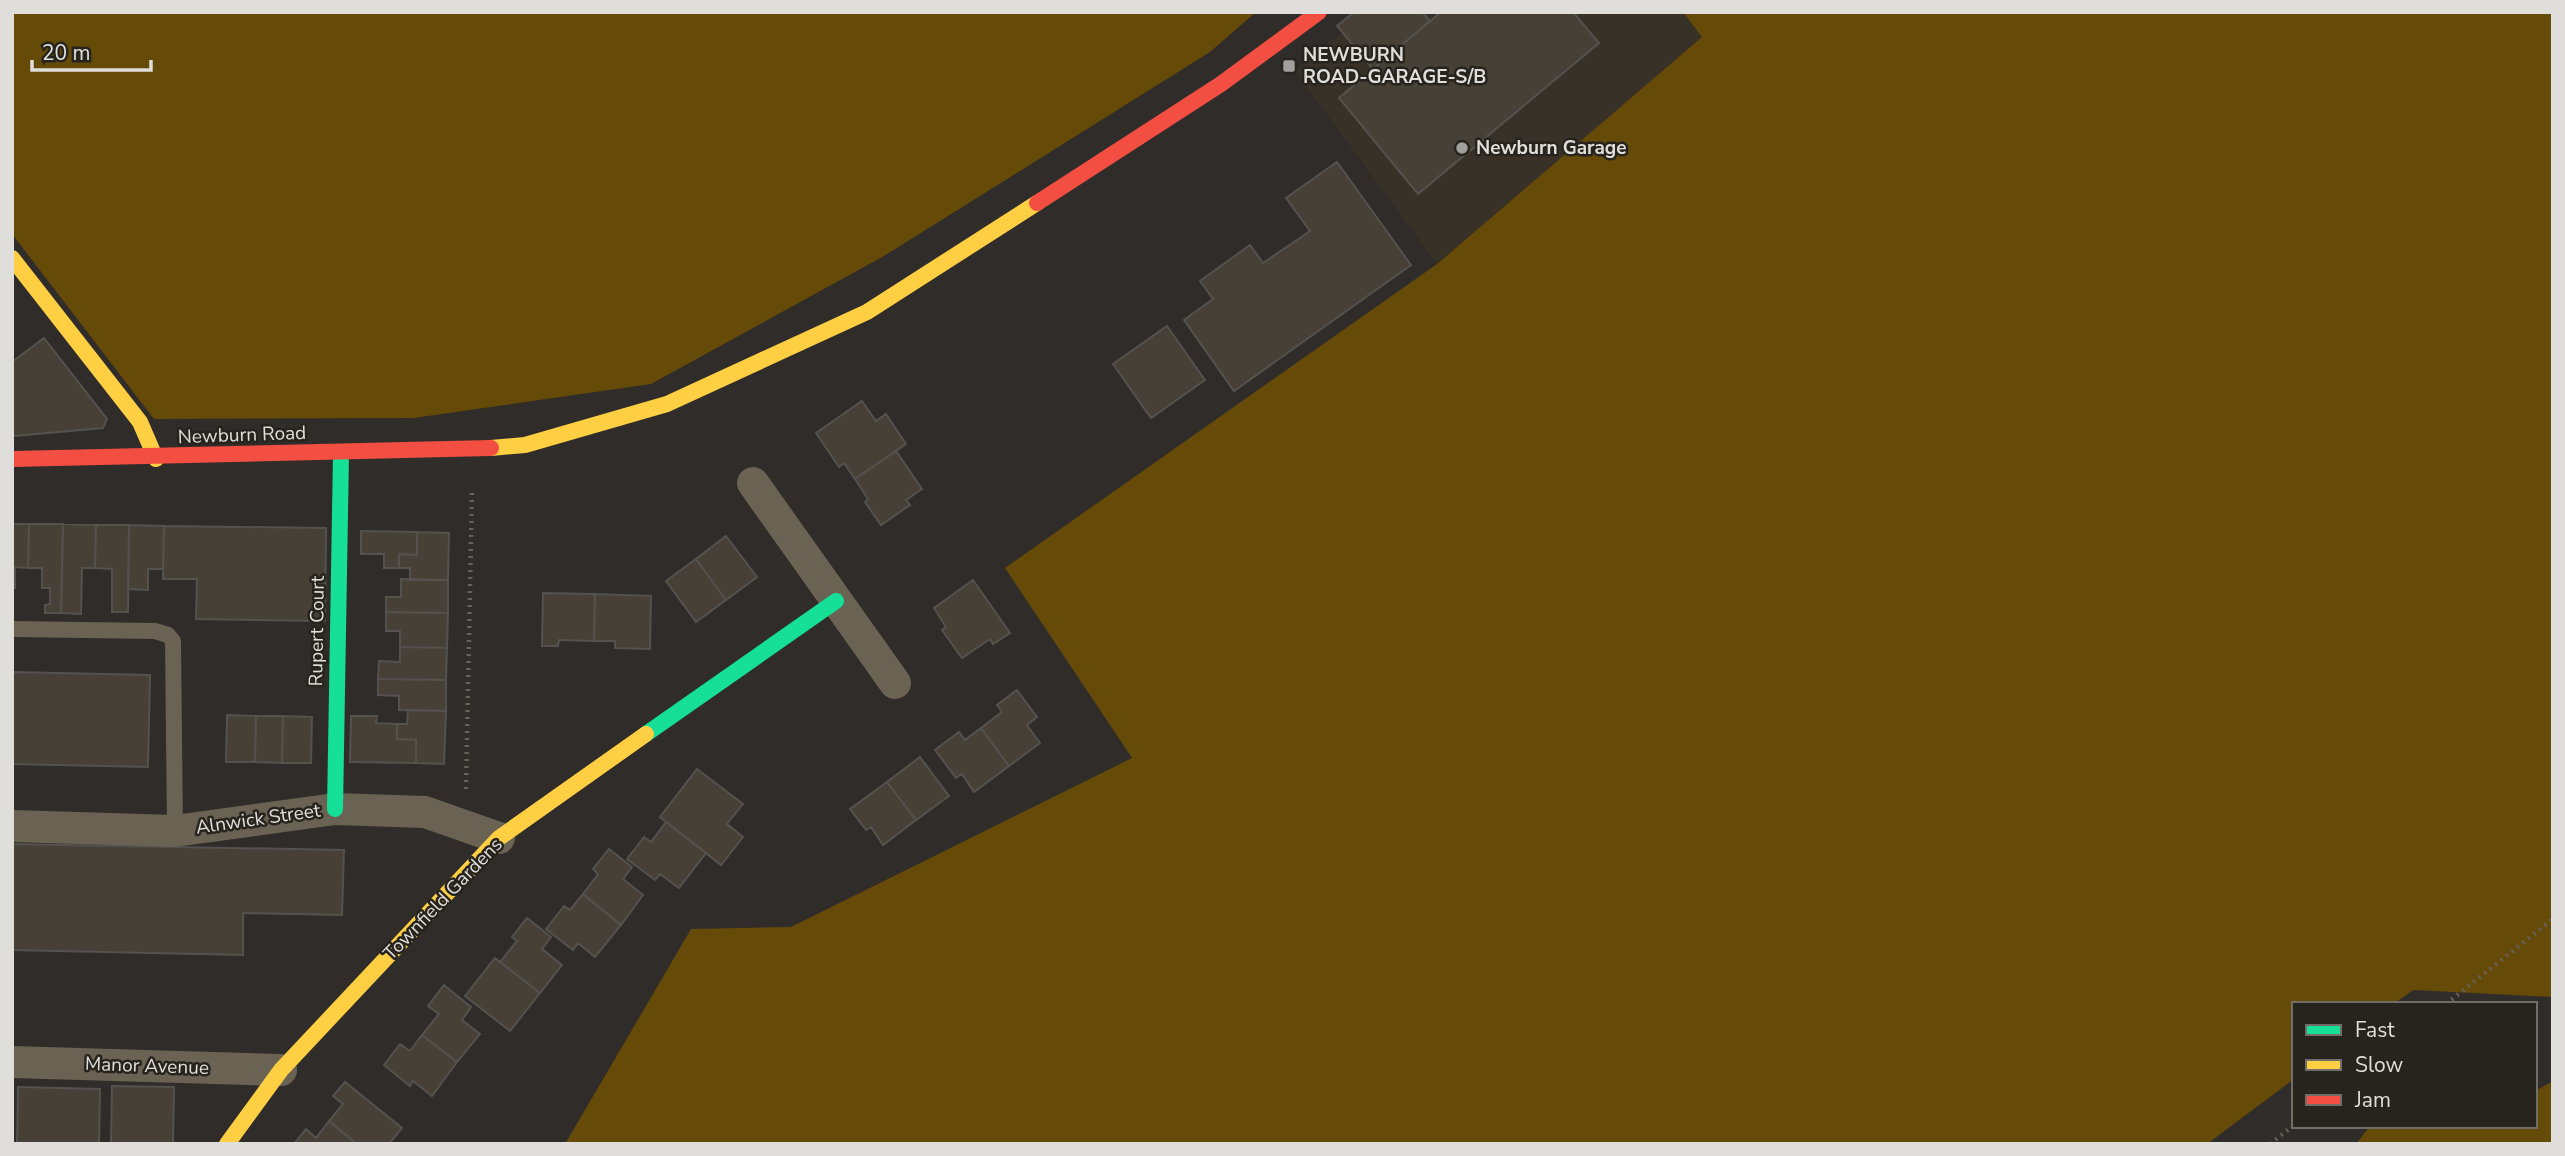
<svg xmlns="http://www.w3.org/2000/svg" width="2565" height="1156" font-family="'Nunito Sans',sans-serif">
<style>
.built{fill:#383127}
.green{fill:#654a08}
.building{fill:#464037;stroke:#54524f;stroke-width:2}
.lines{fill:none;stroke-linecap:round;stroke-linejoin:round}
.path{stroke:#666259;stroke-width:4.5;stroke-dasharray:2 5;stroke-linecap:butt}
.lane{stroke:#6a6252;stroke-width:16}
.street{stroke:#6a6252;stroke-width:32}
.fast{stroke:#16e098;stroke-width:16}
.slow{stroke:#ffcf43;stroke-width:16}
.jam{stroke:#f24e42;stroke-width:16}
.poi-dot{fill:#a2a09c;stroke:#27241e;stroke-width:2.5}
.labels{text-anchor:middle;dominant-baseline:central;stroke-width:5;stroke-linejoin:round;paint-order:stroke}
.poi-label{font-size:19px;font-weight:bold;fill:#e0deda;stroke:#27241e;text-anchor:start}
.street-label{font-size:19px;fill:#e0deda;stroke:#27241e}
</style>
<rect width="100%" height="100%" fill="#2f2c29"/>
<path class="built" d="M1366 12H1683L1703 37 1437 264 1295 71Z"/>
<path class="green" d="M12 12H1256L1210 52 884 256 651 384 414 418 154 419 12 234Z
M1683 12H2553V997L2413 990 2394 1004H2294V1079L2207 1144H565L691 929 791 927 1132 758 1005 568 1437 264 1702 37Z
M2553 1081V1144H2356L2370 1126H2535V1091Z"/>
<path class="building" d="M1354 12H1422L1430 21 1373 69 1337 26Z
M1441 12H1573L1599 43 1418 194 1339 98Z
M1337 162 1411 265 1234 391 1184 320 1213 299 1200 281 1250 245 1263 263 1310 231 1286 198Z
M1167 326 1205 380 1151 418 1113 364Z
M44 338 107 419 103 428 15 436 12 432V362Z
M862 401 876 421 886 414 906 444 855 479 844 463 839 467 816 433Z
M896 451 922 489 906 500 910 505 881 525 865 502 868 499 855 479Z
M12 524H29L28 568 15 567V588H12Z
M29 524H63L61 613H45V605L50 604V588H42V568H28Z
M63 524 96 525 95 568H82L81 614 61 613Z
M96 525H129L128 612H112V569L95 568Z
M129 525 164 526 163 569H148V590L128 589Z
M164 526 326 528 325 621 196 619 197 579H163Z
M361 531 417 532V555L399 554V568H384V554H361Z
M417 532 449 533 448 580H410V568H399V554L417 555Z
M726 536 757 577 726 600 696 559Z
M696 559 726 600 696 622 666 581Z
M401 579 448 580V613L386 612V597H401Z
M973 580 1010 633 993 644 990 639 962 658 942 630 946 627 934 608Z
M543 593 595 594 594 641 559 640 558 646H542Z
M595 594 651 596 650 649 615 648V641H594Z
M386 612 448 613 447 648 400 647V631H386Z
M400 647 447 648 446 680 378 679 379 661 400 662Z
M12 672 150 675 148 767 12 764Z
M378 679 446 680V711L399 710V696L378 695Z
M1017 690 1037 717 1027 725 1040 743 1009 766 981 728 1002 712 997 705Z
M408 710 446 711 444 764 416 763V740L397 739V724H407Z
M227 715 256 716 255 762H226Z
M256 716H283L282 763 255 762Z
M283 716 312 717 311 763H282Z
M351 716H377L376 723 397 724V739L416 740V763L350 762Z
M981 728 1009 766 974 792 962 774 956 778 935 750 959 732 965 740Z
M920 757 949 796 916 820 887 782Z
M697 769 743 804 727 824 743 837 721 865 660 817Z
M887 782 916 820 883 845 871 827 866 830 850 809Z
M666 822 706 853 679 888 660 874 655 880 627 859 644 837 651 842Z
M12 844 344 850 342 915 243 913V955L12 950Z
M609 849 632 867 623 879 643 895 621 925 583 894 598 874 593 869Z
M583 894 621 925 595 957 578 943 573 950 546 929 564 906 570 910Z
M527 918 551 937 542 949 562 965 540 993 500 962 517 941 512 937Z
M495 958 540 993 510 1031 465 996Z
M444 985 471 1007 462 1020 480 1034 457 1062 422 1035 439 1014 428 1006Z
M422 1035 457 1062 432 1096 413 1081 410 1086 384 1065 400 1044 410 1051Z
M345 1082 402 1128 389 1144H357L329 1121 343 1104 333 1096Z
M112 1086 174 1087 173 1144H111Z
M18 1087 100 1089 99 1144H17Z
M329 1121 357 1144H294L306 1129 316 1138Z"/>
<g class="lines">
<path class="path" d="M466 789 472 490
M2446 1004 2553 919
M2270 1144 2294 1125"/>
<path class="lane" d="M12 629 155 631 168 635 173 641 175 831"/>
<path class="street" d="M753 483 895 683
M12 826 175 831 335 809 425 812 499 838
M12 1062 281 1070"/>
<path class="fast" d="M646 734 836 601
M335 809 341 454"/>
<path class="slow" d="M12 258 140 422 156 459
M491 448 525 445 667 404 867 312 1037 203
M227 1144 281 1070 499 838 646 734"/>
<path class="jam" d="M1037 203 1221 84 1319 12
M12 459 491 448"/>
</g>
<g class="poi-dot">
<rect x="1282" y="59" width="14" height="14" rx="3.5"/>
<circle cx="1462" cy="148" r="7"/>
</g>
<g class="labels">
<g class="poi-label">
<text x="1303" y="55">NEWBURN<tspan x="1303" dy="22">ROAD-GARAGE-S/B</tspan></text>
<text x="1476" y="148">Newburn Garage</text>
</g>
<g class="street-label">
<text transform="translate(242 435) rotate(-2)">Newburn Road</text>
<text transform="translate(317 631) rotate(-89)">Rupert Court</text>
<text transform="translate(258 819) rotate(-8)">Alnwick Street</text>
<text transform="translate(443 899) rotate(-46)">Townfield Gardens</text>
<text transform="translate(147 1066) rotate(2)">Manor Avenue</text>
</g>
</g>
<rect width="2565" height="1156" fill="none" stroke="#e0deda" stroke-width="28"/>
<rect x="2292" y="1002" width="245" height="126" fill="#27241e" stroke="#716e69" stroke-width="2"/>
<rect x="2306" y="1025" width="35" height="10" fill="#16e098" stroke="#716e69" stroke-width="2"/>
<text x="2355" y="1037" font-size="21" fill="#e0deda">Fast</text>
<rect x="2306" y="1060" width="35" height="10" fill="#ffcf43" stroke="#716e69" stroke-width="2"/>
<text x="2355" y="1072" font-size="21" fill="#e0deda">Slow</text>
<rect x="2306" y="1095" width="35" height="10" fill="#f24e42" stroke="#716e69" stroke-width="2"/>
<text x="2355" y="1107" font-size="21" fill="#e0deda">Jam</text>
<path d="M32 60v10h119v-10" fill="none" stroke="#e0deda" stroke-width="3.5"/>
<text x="42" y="60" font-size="21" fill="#e0deda" stroke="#27241e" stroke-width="5" paint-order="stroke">20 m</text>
</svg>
